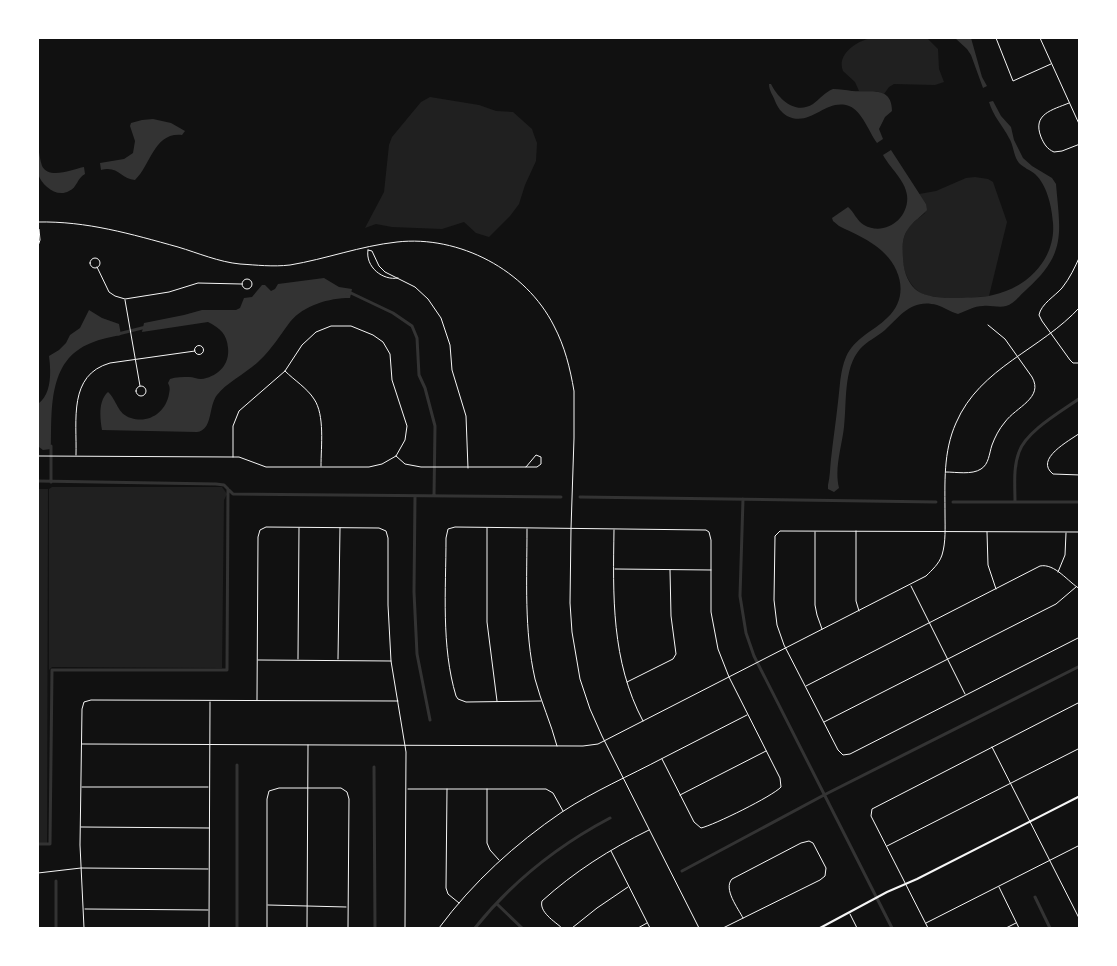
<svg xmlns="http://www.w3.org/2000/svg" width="1117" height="966" font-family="Commissioner,sans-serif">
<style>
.green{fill:#202020}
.water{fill:#333}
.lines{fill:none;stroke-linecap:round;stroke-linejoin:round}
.canal{stroke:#333;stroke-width:3}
.minor{stroke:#f5f5f5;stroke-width:1}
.tertiary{stroke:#f5f5f5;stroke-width:2}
</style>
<rect width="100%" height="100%" fill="#111"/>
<path class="green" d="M872 38H927L938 49 939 69 944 82 935 85 894 84 889 87 884 94 876 91H859L855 82 843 71C836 54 858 40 872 38Z
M430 97 479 105 496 111 513 112 532 129 534 135 537 143 536 161 525 185 519 204 510 216 489 237 476 233 464 222 442 229 392 227 376 224 365 228 384 192 389 145 392 137 421 102Z
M975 177 988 179 993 182 1007 222 989 296C972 298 938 300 923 294 903 285 897 250 906 232 910 223 918 219 925 213L926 204 919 194 936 191 966 178Z
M52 487H222L227 494 224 500 222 668 52 667 49 670V489Z
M38 489H48L47 844H38Z"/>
<path class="water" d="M955 38H971L982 77 987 86 983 88 971 55 967 49Z
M769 84H771C779 100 796 115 813 104 820 99 825 92 833 89 840 89 846 90 852 91 869 93 892 85 892 111L885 117 879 129 883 139 877 143C869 132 862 111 849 106 825 98 811 128 787 116 781 112 778 108 775 101 773 95 769 91 769 84Z
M993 101 1001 116 1011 127 1014 140 1023 158 1032 166 1052 178 1056 184C1060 232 1067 253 1027 289 1021 294 1015 303 1006 306 999 308 991 305 983 306 974 306 966 311 958 314 950 312 944 307 937 305 912 298 900 316 885 330 877 337 867 341 860 349 843 369 847 402 844 427 842 446 834 468 839 488L834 492 828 489V485C830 477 830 468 831 459 833 440 836 421 838 402 840 386 840 371 846 357 854 338 874 331 887 318 909 298 902 269 882 251 870 240 853 233 839 226L833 221 832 218 848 207C854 212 857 221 864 225 885 237 910 218 907 195 905 180 890 168 883 155L891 150 926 204 927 210C921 217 913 221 908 229 902 237 902 248 903 258 903 268 907 282 915 289 925 298 946 298 959 298 970 297 982 298 993 295 1027 288 1056 259 1053 223 1052 207 1047 185 1035 174 1030 170 1024 168 1019 163 1013 155 1014 146 1009 138 1003 126 993 116 989 102Z
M153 119 171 123 185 131 182 135C154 132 151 165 135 180 121 179 118 165 101 170L100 163 124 159 133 153 135 141 130 126 131 123 142 120Z
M38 146C39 152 40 160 42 166 49 180 73 169 84 167L85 174C77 178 77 188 69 191 57 198 42 186 38 174 35 167 37 154 38 146Z
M324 278 339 287 352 289 350 298C329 298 304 305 290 322 280 335 272 349 259 361 248 372 226 383 217 395 208 407 213 430 197 432L102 430C100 418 98 401 108 392 117 400 117 414 131 418 149 424 166 412 169 394 170 389 170 387 168 383L170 379C176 377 183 377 189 377 193 377 197 379 201 379 217 377 230 365 228 348 227 334 220 328 208 322L142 332 144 323 184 315 202 310H236L240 308 244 298 252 297 262 285H265L271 291 275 289 278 284Z
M89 310 102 318 119 324 121 335C111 337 100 339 91 343 47 360 52 411 51 449L43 450 39 447 38 404C52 394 51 371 49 356L59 350 66 343 70 335 80 328Z"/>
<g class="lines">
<path class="canal" d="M347 294 351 293 393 313 412 326 417 338 419 375 425 388 435 426 434 496
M118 334 146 327
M38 481 216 484 224 485 233 494 561 497
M51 482V446
M415 496 414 592 417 654 430 720
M580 497 936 502
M743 499 740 596 746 633 754 656 892 928
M953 502H1080
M1015 502C1015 485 1013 468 1019 452 1026 431 1062 411 1080 398
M374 767 375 928
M38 844H50L52 670H227L228 489
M682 871 824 795 1080 666
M1035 897 1050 928
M497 904 522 928
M56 928V881
M237 928V765
M475 928C511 883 559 845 610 818"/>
<path class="minor" d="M996 38 1013 81 1051 64
M1040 38 1080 126
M1069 103C1052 110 1032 114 1041 137 1044 144 1047 149 1054 152L1062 151 1080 144
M38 222C87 221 131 234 178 247 198 253 219 262 240 264 256 265 273 267 290 265 326 259 360 246 397 242 459 235 526 270 554 326 565 347 570 368 574 391V438L571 529 570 603 572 632 580 679 590 709 602 736 699 928
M38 228 39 229 40 240 38 246
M368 250 372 251 379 266 385 272 415 287 428 299 441 318 450 345 452 370 466 416 468 468
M368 250C365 267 383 281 398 278
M1080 256C1075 267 1070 278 1062 288 1055 296 1041 304 1039 315L1042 321 1070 360 1073 363H1080
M90 263a5 5 0 1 1 10 0a5 5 0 1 1-10 0Z
M97 267 109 292 115 296 125 299 169 292 198 283 241 284
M242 284a5 5 0 1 1 10 0a5 5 0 1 1-10 0Z
M125 300 140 386
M194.5 350a4.5 4.5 0 1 1 9 0a4.5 4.5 0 1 1-9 0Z
M285 371C294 380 307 388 314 399 325 415 321 446 321 466
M136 391a5 5 0 1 1 10 0a5 5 0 1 1-10 0Z
M1080 433C1069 441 1034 459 1053 474L1080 475
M76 455C77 420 68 375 110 363L195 351
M38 456 233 457H239L266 467H369L382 464 396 456 405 440 407 426 392 380 390 354 383 342 373 335 351 326H331L316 332 302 345 285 371 239 411 233 426V457
M396 456 405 464 421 467H526L536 455 541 457V464L537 467H526
M946 472C956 472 972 475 981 469 989 464 989 454 992 445 995 437 999 429 1005 422 1016 407 1044 398 1032 377L1005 339 988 325
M487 528V622L497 701
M527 529C527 580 524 630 535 679 541 702 551 723 557 746
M614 530C613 595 611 661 643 721
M856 531V601L859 611
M815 532V605L817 615 822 629
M987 532 988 565 996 589
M1080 532 780 531 775 536 774 600 777 625 784 645 838 750 843 755 850 754 1080 637
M615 569 711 570
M1058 572 1065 555 1066 533
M911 586 965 694
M298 659 299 528
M338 659 340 528
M258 660 391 661
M627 682 673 659 676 654 671 616 670 570
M806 686 1040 566C1055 563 1068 582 1080 589
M257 700 258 537 260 530 266 527 379 528 386 531 388 538V605L391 661 406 752 405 928
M541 701 466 702 458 699 456 696C441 646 446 590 446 538L448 529 455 527 706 530 709 532 711 540V612L718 649 729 677 780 778 781 787C773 796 714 825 701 828L694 822 662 759
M824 722 1056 604 1076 587
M82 744 583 746 598 744 926 576C932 570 939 564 942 555 946 542 945 527 945 514 945 483 943 452 956 423 980 367 1041 350 1080 307
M992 747 1080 920
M82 787H208
M408 789H546L553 793 563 811
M447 789 446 888 448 894 459 903
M487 789V843L490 850 499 860
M680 795 766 751
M81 827 209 828
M887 846 1080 748
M611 851 650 928
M38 873 81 868 208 869
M999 887 1019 928
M268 905 346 907
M85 909 208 910
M850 914 857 928
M926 923 1080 845
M84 928 80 845 82 709 84 702 91 700 398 701
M209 928 210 702
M267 928V799L269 791 279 788H341L347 792 349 799 348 928
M307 928 308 745
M439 928C473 882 515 844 562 812 594 791 629 776 663 758 691 744 719 729 747 715
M562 928C554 921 539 912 542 901 574 872 610 849 649 830
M572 928 597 908 628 887
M638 928 647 923
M723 928 820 880 825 876 826 868 813 843 809 841 801 843 732 879C723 889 738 908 743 918
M928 928 871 816 872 809 1080 702
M1006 928 1016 923"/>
<path class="tertiary" d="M820 928 887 892 917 879 1080 796"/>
</g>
<rect width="1117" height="966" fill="none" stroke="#ffffff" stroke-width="78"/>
</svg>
